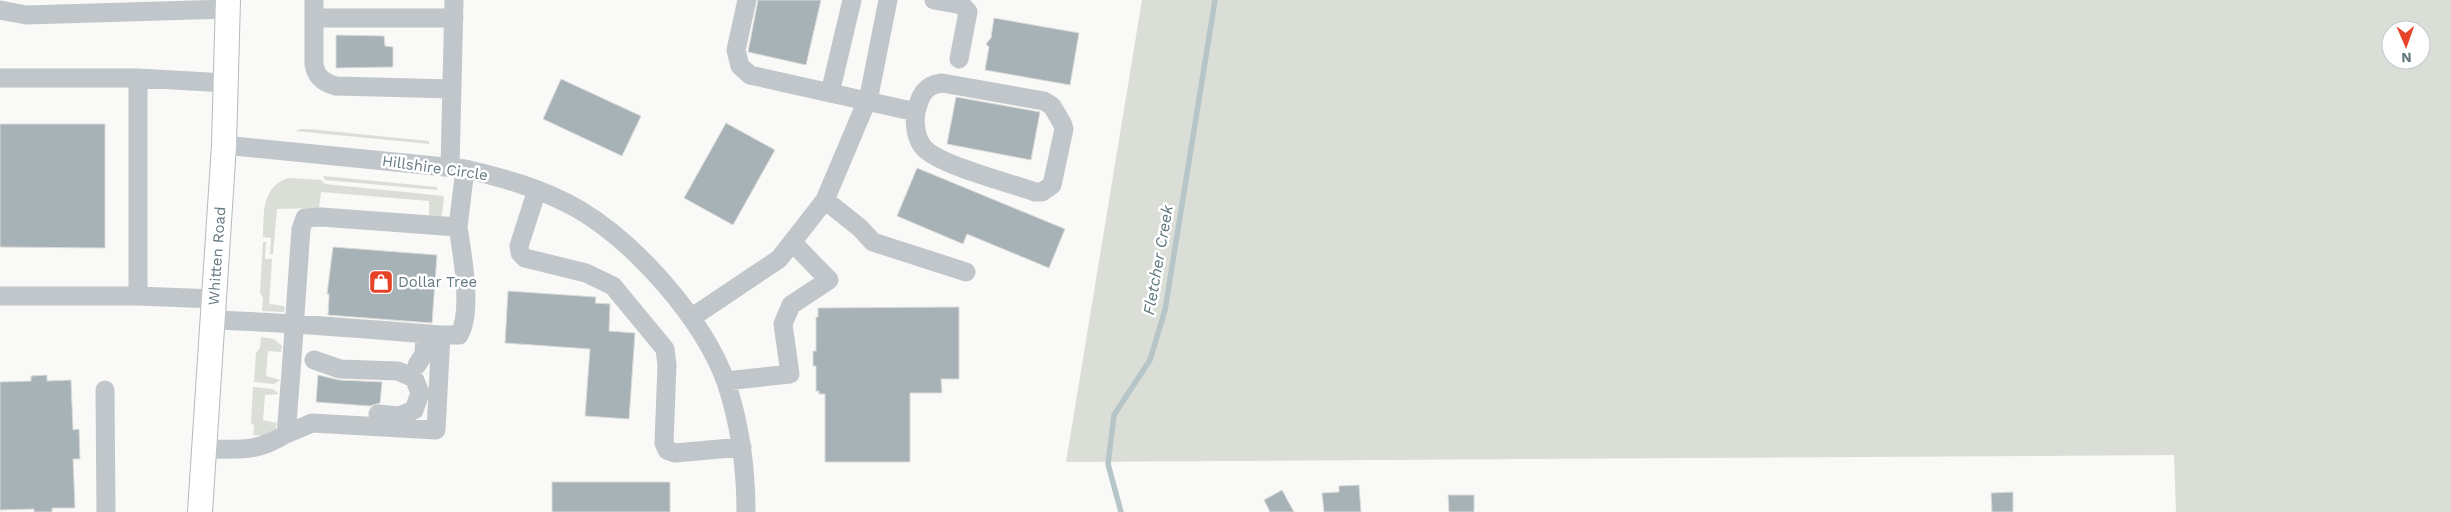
<svg xmlns="http://www.w3.org/2000/svg" width="2451" height="512" font-family="'Work Sans',sans-serif">
<style>
.green{fill:#daded6;fill-rule:evenodd}
.lines{fill:none;stroke-linecap:round;stroke-linejoin:round}
.stream{stroke:#b6c6c8;stroke-width:5.5}
.building{fill:#a7b2b6;stroke:#dbdbd9}
.major-casing{stroke:#b4babd;stroke-width:26}
.minor{stroke:#c0c6c9;stroke-width:19}
.major{stroke:#fff;stroke-width:24}
.labels{text-anchor:middle;dominant-baseline:central;stroke-width:5;stroke-linejoin:round;paint-order:stroke}
.street-label{font-size:15px;fill:#647882;stroke:#fff}
.poi-label{font-size:15px;fill:#647882;stroke:#fff;text-anchor:start}
.water-label{font-size:16px;font-style:italic;fill:#5e777c;stroke:#fff}
</style>
<rect width="100%" height="100%" fill="#f9f9f7"/>
<path class="green" d="M1142 0H2451V512H2176L2174 455 1066 462ZM2391 30H2421V60H2391Z
M301 129H308L429 141V144L296 131Z
M323 176 437 187V190L325 180Z
M288 178 321 180 325 184 444 196 442 215 440 217 429 215V201L321 192 319 208 277 209 273 254H270L271 238 263 237C264 214 261 187 288 178Z
M263 242H266L265 259H272L269 304 284 306 285 310 283 312 262 311 263 298 260 293Z
M261 337 274 339 282 346 281 352 268 351 266 376 280 380 274 384 254 382 256 353 260 348Z
M253 387 273 389 279 394 265 395 263 420 277 423 275 430 267 436 253 435 254 425 251 424Z"/>
<g class="lines">
<path class="stream" d="M1121 512 1108 464 1114 415 1150 360 1165 310 1215 0"/>
</g>
<path class="building" d="M758 0H821L806 65 748 52Z
M994 18 1079 33 1070 85 985 70 989 47 986 44 991 38Z
M336 35 384 36 385 46 393 47V67L336 68Z
M561 79 641 116 622 156 543 119Z
M956 97 1040 112 1031 160 947 144Z
M726 123 775 150 733 225 684 198Z
M0 124H105V248L0 247Z
M917 168 1065 229 1049 268 967 234 963 244 897 216Z
M333 247 437 255 432 323 328 315 329 298V294H327Z
M508 291 596 297 595 303 610 304 609 331 635 333 629 419 585 416 590 349 505 343Z
M959 307V379H941L942 393H910V462H825V394H819V391H816V366H813V351H816V317H818V308Z
M47 375V381L71 380 73 430 79 429 80 459H73L75 508H52V512H34V509L0 510V382L31 381V376Z
M318 375 339 380 382 382 380 403 370 406 316 402Z
M552 482H670V512H552Z
M1359 485 1361 512H1324L1322 493 1339 492V486Z
M1282 490 1294 512H1270L1264 500Z
M2013 492V512H1992L1991 493Z
M1448 495H1474V512H1449Z"/>
<g class="lines">
<defs>
<path id="major" d="M200 512 224 145 228 0"/>
</defs>
<use href="#major" class="major-casing"/>
<path class="minor" d="M314 0V64C316 77 324 83 336 86L452 89
M747 0 736 50 740 66 750 75 916 112C914 124 916 139 924 148 939 165 1010 183 1035 192H1042L1052 185 1064 129 1062 123 1052 106 1044 101 942 83C924 85 920 96 916 112
M934 0 962 5 968 12 959 59
M0 10 26 15 228 9
M314 18H454
M0 78H138L226 83
M138 78V296
M830 93 852 0
M224 145 465 169C504 178 543 189 578 209 636 243 703 319 726 382 740 424 746 468 746 512
M450 167 454 0
M537 190 519 246 520 253 525 258 586 273 613 286 665 349 667 365 664 443 667 450 675 453 742 447
M825 200 860 228 873 242 966 272
M458 227 465 169
M0 296H138L214 299
M691 318 779 259 825 200 869 96 888 0
M314 360 340 369 398 371 414 378 420 393 414 410 399 416 378 414
M417 365 424 354 425 334
M726 381 790 374 783 324 791 305 829 280 792 242
M105 390 106 512
M286 434 312 423 436 430 441 335
M205 449C240 449 255 453 286 434 292 366 296 298 301 229L305 218 321 217 458 227C462 253 473 312 459 335H441C365 329 289 322 213 320"/>
<use href="#major" class="major"/>
</g>
<defs>
<symbol id="shop-square" viewBox="-11 -11 22 22"><rect x="-9" y="-9" width="18" height="18" rx="4" fill="#e74329" stroke="#fff"/><path d="M-5-2.5h2.3a2.7 3.5 0 0 1 5.4 0H5L5.5 6h-11ZM-1.5-2.5h3a1.5 2.3 0 0 0-3 0Z" fill="#fff"/></symbol>
</defs>
<g fill-rule="evenodd">
<use href="#shop-square" x="367" y="268" width="28" height="28"/>
</g>
<g class="labels">
<g class="street-label">
<text transform="translate(435 168) rotate(8)">Hillshire Circle</text>
<text transform="translate(217 256) rotate(-86)">Whitten Road</text>
</g>
<g class="poi-label">
<text x="398" y="282">Dollar Tree</text>
</g>
<g class="water-label">
<text transform="translate(1158 260) rotate(-80)">Fletcher Creek</text>
</g>
</g>
<g transform="translate(2406 45) rotate(178)"><circle r="24" fill="#ffffff" stroke="#c1c9cd"/>
<path d="M0-4L9 19L0 12L-9 19Z" fill="#e74329"/>
<text y="-8" font-size="14" font-weight="bold" text-anchor="middle" fill="#647882">N</text>
</g>
</svg>
